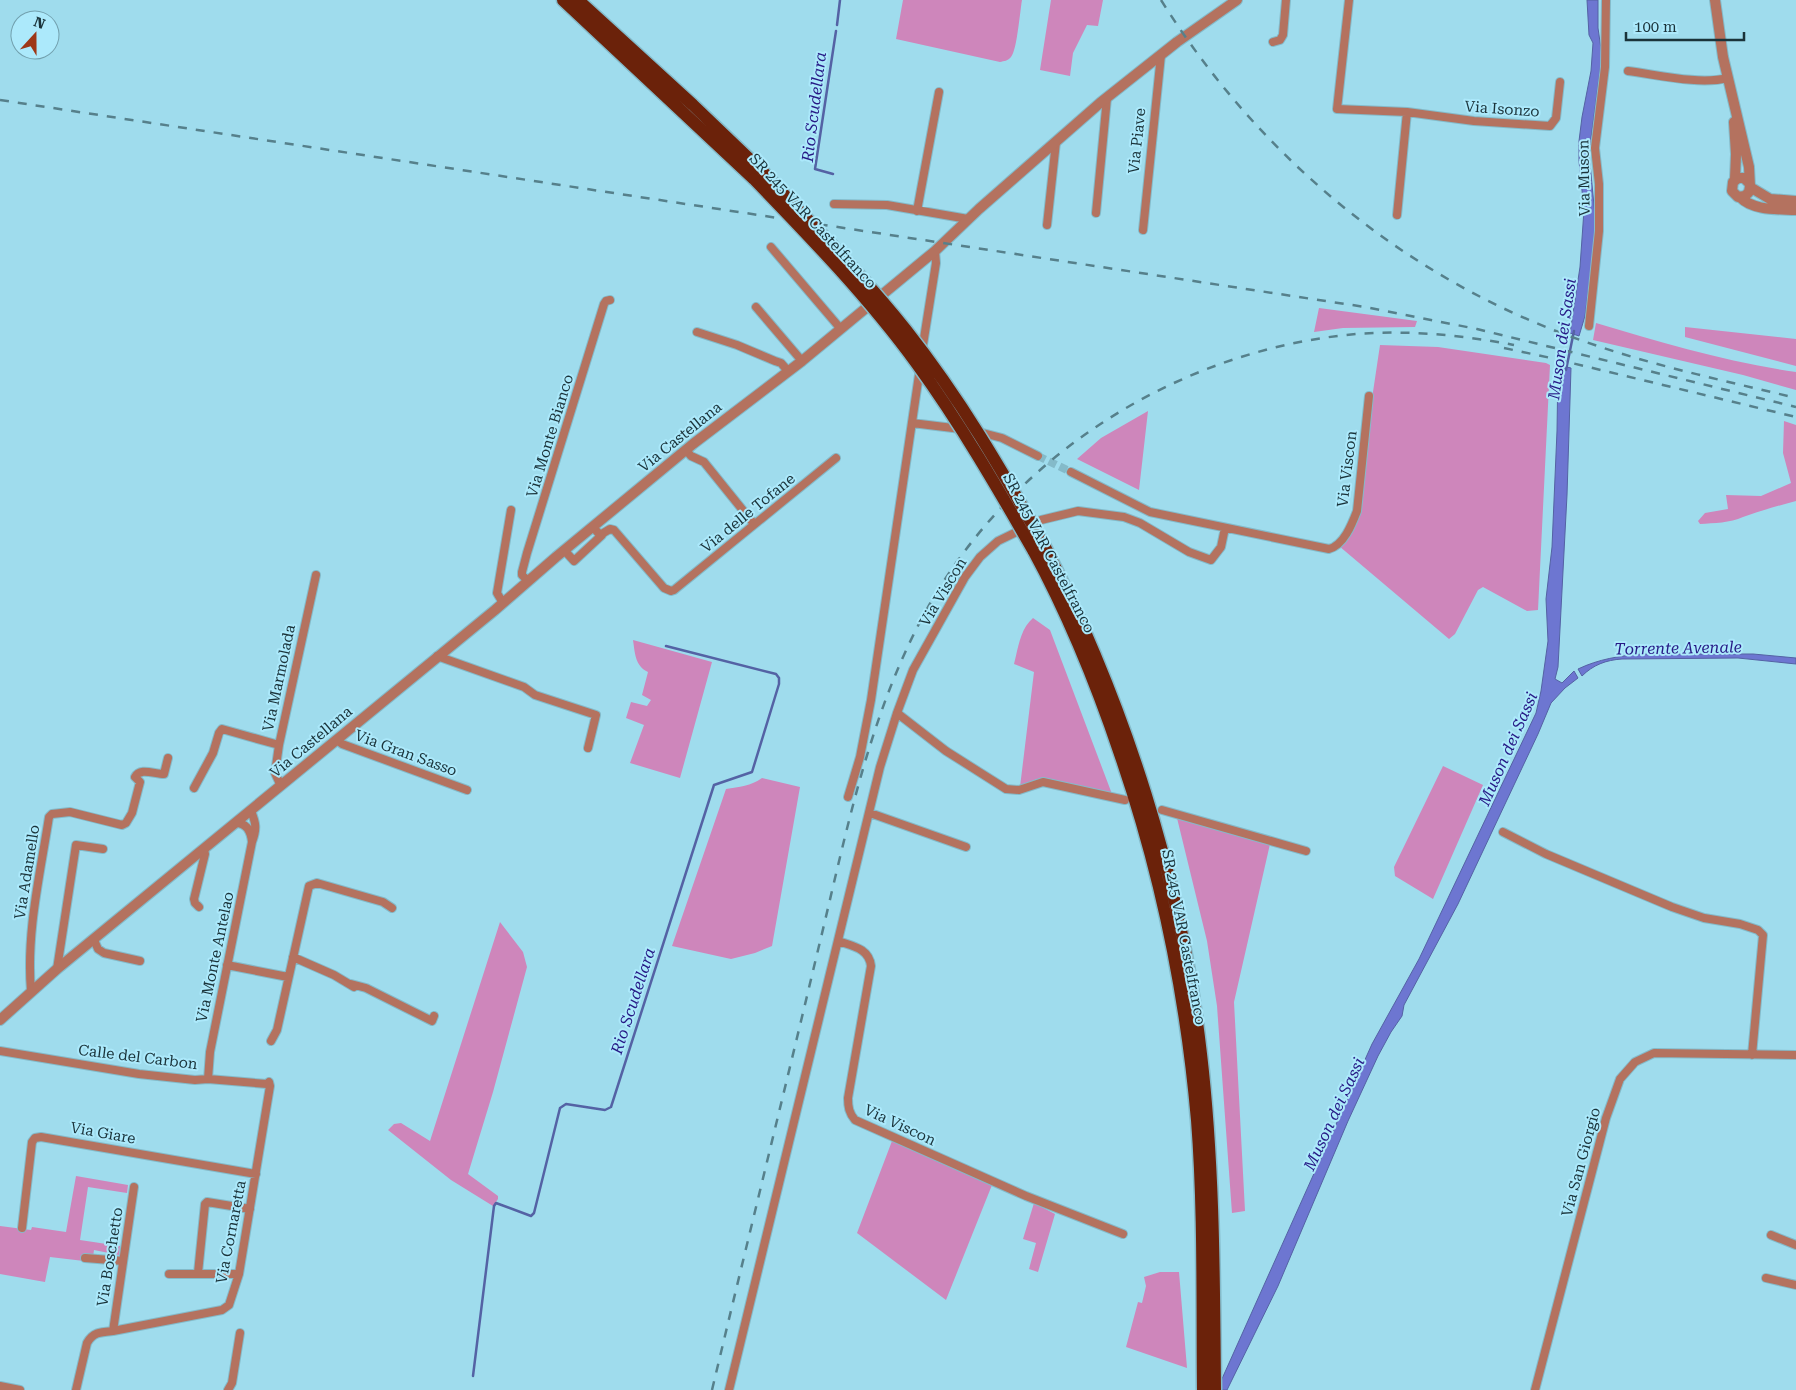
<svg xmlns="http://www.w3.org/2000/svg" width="1796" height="1390" font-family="'Roboto Serif',serif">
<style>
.green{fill:#ce86bb}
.water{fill:#6d76d1;stroke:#5462a4}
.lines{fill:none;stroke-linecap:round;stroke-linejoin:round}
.stream{stroke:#5462a4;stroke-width:2.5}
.minor-tunnel{stroke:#84bac9;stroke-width:8;stroke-dasharray:8 4;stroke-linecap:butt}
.minor-casing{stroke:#84bac9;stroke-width:10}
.tertiary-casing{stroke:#84bac9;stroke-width:12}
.trunk-casing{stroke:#84bac9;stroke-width:15}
.minor{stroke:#b4725f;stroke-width:8}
.tertiary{stroke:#b4725f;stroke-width:10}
.trunk{stroke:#6b220a;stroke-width:12}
.rail{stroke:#56808b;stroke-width:2.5;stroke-dasharray:9 9;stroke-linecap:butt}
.trunk-bridge-casing{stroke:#84bac9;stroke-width:15;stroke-linecap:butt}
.trunk-bridge{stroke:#6b220a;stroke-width:12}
.labels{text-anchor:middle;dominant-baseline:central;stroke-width:4;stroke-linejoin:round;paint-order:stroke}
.street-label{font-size:15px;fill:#1a333a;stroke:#ace9fb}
.water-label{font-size:16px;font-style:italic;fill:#261985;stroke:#ace9fb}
</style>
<rect width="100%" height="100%" fill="#9fdced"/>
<path class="green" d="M903 0H1022C1020 11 1017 50 1011 57 1008 61 1004 61 1000 62L896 39Z
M1051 0H1103L1098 26 1087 25 1073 53 1070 76 1040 70Z
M1319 308 1417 321 1415 327 1343 328 1314 332Z
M1596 323C1662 343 1728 362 1796 372V390L1743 375 1593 340Z
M1685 327 1796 339V366L1685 337Z
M1380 345 1438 347 1546 363 1550 365 1538 610 1527 611 1483 587 1478 590 1455 634 1449 639 1339 546 1353 526Z
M1148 411 1139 490 1077 459 1101 438Z
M1784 421 1796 425V501C1777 506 1760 511 1743 517 1730 523 1714 523 1700 524L1698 521 1705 513 1728 509 1726 495 1761 496 1791 483 1783 453Z
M1033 618 1050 630 1112 794 1048 779H1037L1020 787 1034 672 1014 664C1018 649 1020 629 1033 618Z
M633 640 712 662 680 778 630 763 644 725 626 718 631 702 647 706 651 700 642 695 648 672C635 666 635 653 633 640Z
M1443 766 1483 785 1433 899 1395 876 1394 867Z
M762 778 800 787 772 946 755 953 731 959 672 946 726 789C739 787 751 786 762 778Z
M1177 818 1270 844 1234 1002 1245 1211 1232 1213 1217 1006 1207 941Z
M500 922 523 952 527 967 493 1092 468 1174 498 1196V1199L493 1206 451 1180 388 1130 394 1124 401 1123 430 1141Z
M892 1141 992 1185 946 1300 857 1233Z
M76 1176 128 1185 127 1193 88 1187 80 1240 120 1246 119 1255 94 1250 93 1257 84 1261 50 1257 45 1282 0 1274V1226L31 1230 32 1227 66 1232Z
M1034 1203 1055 1214 1038 1272 1029 1269 1036 1243 1023 1239Z
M1160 1272H1179L1187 1368 1126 1347 1138 1302 1142 1303 1146 1286 1144 1277Z"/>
<path class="water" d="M1587 0H1598V28L1602 56 1589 153 1595 216 1594 247 1585 316 1579 336 1570 333 1580 267 1584 210 1579 161V141L1582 117 1591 71 1593 43 1589 35Z
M1558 365 1571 368 1567 495 1558 667 1555 679 1562 683 1574 671 1578 678 1565 688 1551 703 1538 734 1458 904 1404 1005 1402 1016 1391 1032 1378 1056 1348 1121 1278 1286 1227 1390H1221V1381L1372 1044 1419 959 1536 713 1541 691 1548 641 1546 599 1552 547 1557 431Z
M1642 654H1753L1796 658V664L1738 658 1622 659C1606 660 1593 665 1582 676L1578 669C1599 659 1619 656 1642 654Z"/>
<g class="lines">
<path class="stream" d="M837 25 840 0
M833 174 815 169 836 31
M1566 370 1574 331
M473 1376 494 1206 496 1203 531 1216 534 1213 560 1108 566 1104 605 1110 611 1107 714 785 752 772 779 684V678L776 674 666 646"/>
<path class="minor-tunnel" d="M1038 456 1071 472"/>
<defs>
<path id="minor" d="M1349 0 1337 109 1407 112 1474 121 1550 126 1556 118 1560 82
M1273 42 1280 40 1283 35 1286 0
M1628 71C1659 75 1699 85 1728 78
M834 204 887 205 968 219
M917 211 939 92
M1096 213 1107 98
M1397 215 1407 112
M1047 225 1056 142
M1143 230 1161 55
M771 247 840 328
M756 307 802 361
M1589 326 1599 231V184L1595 148 1605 67 1606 0
M697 332 737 345 775 361 781 363 788 371
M922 351 936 263 935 251
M912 423 961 429
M975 431 1002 438 1038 456
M686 450 691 456 704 462 754 524
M1071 472 1150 512 1329 549C1344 545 1352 524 1357 511L1369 396
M593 527 600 535 610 529 614 530 664 588 671 591 674 590 836 458
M564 550 574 561 602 535
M528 581 522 575V572L527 553 604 304 606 301 610 300
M503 603 497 593 511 510
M437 656 524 687 535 695 596 715 588 748
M897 713 946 751 1006 789 1019 790 1043 782 1125 800
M337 740 342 744 467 790
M281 786 275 773 279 745 316 575
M194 788 213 753 219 733 222 729 279 745
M848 797 860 757 871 700 920 368
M1162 810 1306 851
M870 813 966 847
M236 823C247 823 251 832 252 842
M1503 832 1546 854 1672 907 1704 918 1740 924 1758 930 1763 935 1752 1055
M199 907 195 903 194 899 205 854 204 850
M94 940 98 949 104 953 140 961
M838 941C852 946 869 948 871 966L848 1098C848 1107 849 1113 855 1120L1026 1196 1123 1234
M293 957 334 975 354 987
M227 965 288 977
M57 969 76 845 103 849
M351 984 366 988 432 1021 434 1016
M31 991C26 933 40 875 49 817L52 814 70 812 122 825 126 823 132 813 140 782 135 777C140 767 154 774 164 774L168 758
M271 1041 277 1030 309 886 317 883 383 902 392 908
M0 1051 139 1074 195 1080 208 1079 267 1084 269 1082 270 1086 239 1274 229 1305 222 1310 113 1331C101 1332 93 1332 87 1343L76 1390
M208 1079 210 1052 252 842C257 829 256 823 251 811
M22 1228 32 1142 35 1138 41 1137 256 1174
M1771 1235 1796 1245
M85 1258 123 1261
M198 1273 205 1204 207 1202 250 1209
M169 1274H239
M1766 1278 1796 1285
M113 1331 134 1187
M0 1386 20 1390
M228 1390 232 1383 240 1333
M729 1390 880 767 897 713 913 670 965 577 980 557 998 541 1041 520 1078 511 1124 517 1140 523 1189 552 1211 560 1221 547 1225 528
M1535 1390 1606 1118 1620 1079 1635 1062 1654 1053 1796 1055"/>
<path id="tertiary" d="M1715 0 1723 57 1749 167 1750 186 1749 192 1745 196 1738 197 1732 191 1733 182 1738 178H1744L1750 184
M1734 122 1736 154 1735 179
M1750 187 1770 199 1796 201
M1740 197C1753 211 1779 209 1796 210
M0 1020 57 969 495 610 556 557 693 444 802 361 935 251 979 209 1100 103 1177 42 1237 0"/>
<path id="trunk" d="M563 0 754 179
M578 0 693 105 764 173
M1045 547C1125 705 1181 878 1201 1054 1214 1165 1214 1278 1215 1390
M1033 550C1069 616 1096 683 1120 754 1161 873 1186 995 1197 1120 1204 1210 1202 1300 1203 1390"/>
</defs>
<use href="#minor" class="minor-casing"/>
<use href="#tertiary" class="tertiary-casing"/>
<use href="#trunk" class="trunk-casing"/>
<use href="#minor" class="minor"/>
<use href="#tertiary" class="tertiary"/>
<use href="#trunk" class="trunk"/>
<path class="rail" d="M1161 0C1260 158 1408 281 1586 342 1654 366 1726 381 1796 398
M0 100 1365 307 1477 329 1796 407
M1504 348 1551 358 1796 417
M712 1390C747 1243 783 1097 818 950 845 839 867 722 921 620 1006 459 1175 350 1356 334 1409 330 1462 335 1514 345"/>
<defs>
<path id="trunk-bridge" d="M764 173C812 225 862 275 906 330 960 398 1003 472 1045 547
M754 179C811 238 869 298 917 364 960 423 997 487 1033 550"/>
</defs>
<use href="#trunk-bridge" class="trunk-bridge-casing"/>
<use href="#trunk-bridge" class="trunk-bridge"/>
</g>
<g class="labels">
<g class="street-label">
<text transform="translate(1502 109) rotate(4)">Via Isonzo</text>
<text transform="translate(1137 141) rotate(-84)">Via Piave</text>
<text transform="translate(1584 178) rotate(-91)">Via Muson</text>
<text transform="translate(813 221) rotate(47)">SR 245 VAR Castelfranco</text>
<text transform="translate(550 436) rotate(-73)">Via Monte Bianco</text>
<text transform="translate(680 437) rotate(-39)">Via Castellana</text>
<text transform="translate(1347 469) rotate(-83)">Via Viscon</text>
<text transform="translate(748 513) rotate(-39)">Via delle Tofane</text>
<text transform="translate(1049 553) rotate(62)">SR 245 VAR Castelfranco</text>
<text transform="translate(943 592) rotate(-59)">Via Viscon</text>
<text transform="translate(279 678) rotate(-78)">Via Marmolada</text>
<text transform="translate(311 742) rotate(-40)">Via Castellana</text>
<text transform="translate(406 753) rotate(20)">Via Gran Sasso</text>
<text transform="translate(27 872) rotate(-81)">Via Adamello</text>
<text transform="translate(1184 937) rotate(79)">SR 245 VAR Castelfranco</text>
<text transform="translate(215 957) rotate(-78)">Via Monte Antelao</text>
<text transform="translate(138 1057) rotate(7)">Calle del Carbon</text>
<text transform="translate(900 1125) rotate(25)">Via Viscon</text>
<text transform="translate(103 1133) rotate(10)">Via Giare</text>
<text transform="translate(1581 1162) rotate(-75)">Via San Giorgio</text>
<text transform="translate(231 1232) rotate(-79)">Via Cornaretta</text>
<text transform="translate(110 1257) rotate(-81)">Via Boschetto</text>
</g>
<g class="water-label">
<text transform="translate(814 107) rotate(-83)">Rio Scudellara</text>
<text transform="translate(1562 339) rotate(-82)">Muson dei Sassi</text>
<text transform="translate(1678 648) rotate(-1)">Torrente Avenale</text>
<text transform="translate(1508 749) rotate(-66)">Muson dei Sassi</text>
<text transform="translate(633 1001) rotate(-72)">Rio Scudellara</text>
<text transform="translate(1334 1114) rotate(-65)">Muson dei Sassi</text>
</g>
</g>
<g transform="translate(35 35) rotate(21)"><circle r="24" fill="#ace9fb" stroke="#72a0ae"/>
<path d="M0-4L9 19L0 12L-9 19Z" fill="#9e3717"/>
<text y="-8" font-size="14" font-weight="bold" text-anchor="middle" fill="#1a333a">N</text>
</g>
<path d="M1626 32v8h118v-8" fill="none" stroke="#1a333a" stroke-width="2.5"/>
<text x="1634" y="32" font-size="15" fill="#1a333a" stroke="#ace9fb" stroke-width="4" paint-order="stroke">100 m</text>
</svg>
